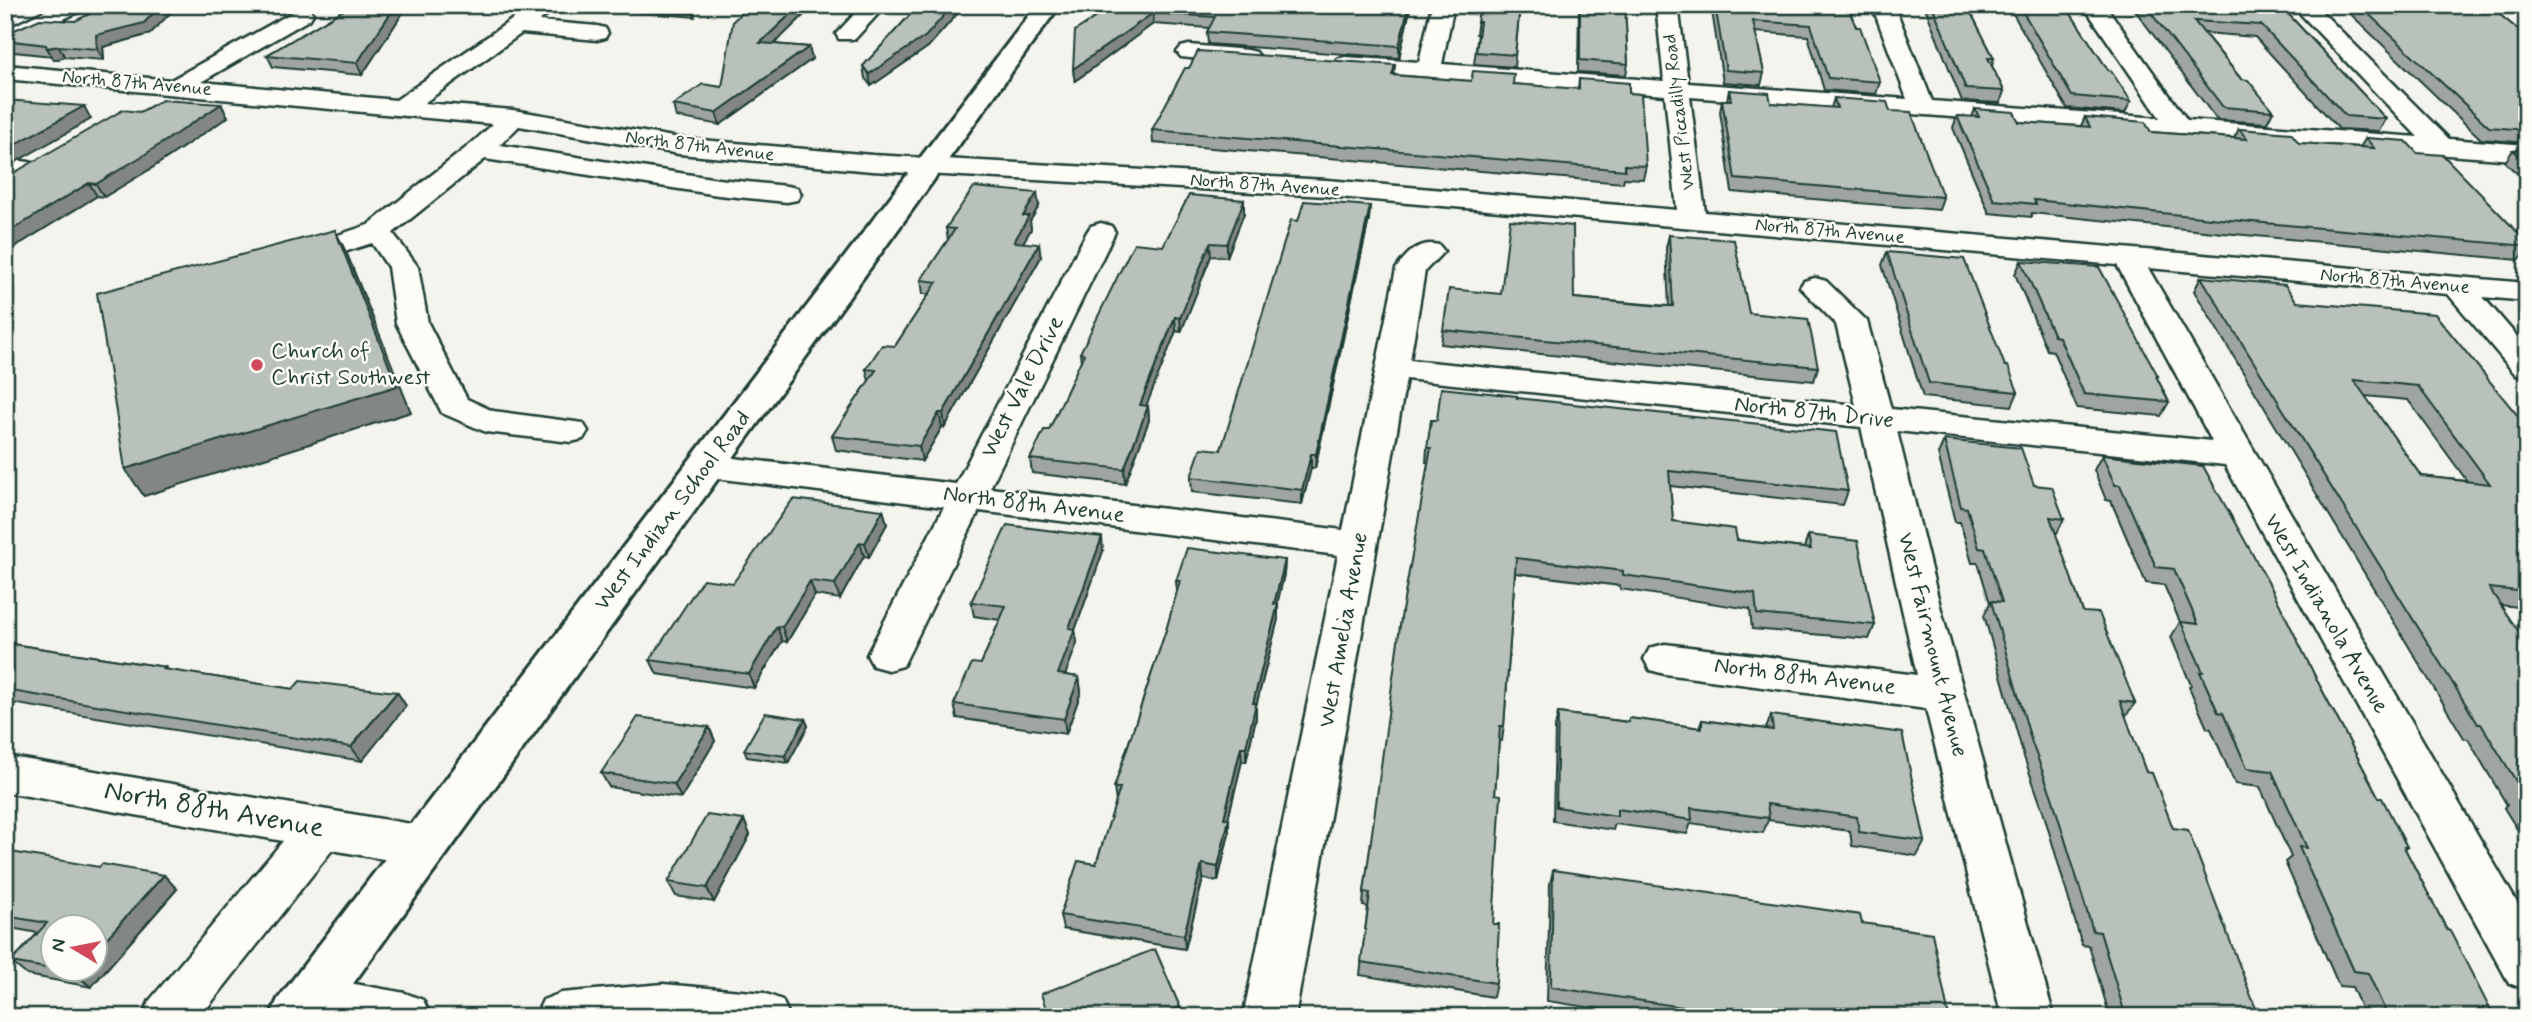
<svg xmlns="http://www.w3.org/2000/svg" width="2532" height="1022" font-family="Mynerve,sans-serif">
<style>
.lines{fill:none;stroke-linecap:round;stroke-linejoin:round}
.minor-casing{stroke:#1f3d34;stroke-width:5}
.major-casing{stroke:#1f3d34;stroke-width:6}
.minor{fill:#fdfcf7;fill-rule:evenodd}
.major{fill:#fdfcf7;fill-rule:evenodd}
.wall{fill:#9fa6a1;stroke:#1f3d34;stroke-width:2;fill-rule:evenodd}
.shaded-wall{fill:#828783;stroke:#1f3d34;stroke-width:2}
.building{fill:#b9c1bb;stroke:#1f3d34;stroke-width:2;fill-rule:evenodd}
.poi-dot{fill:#d1495b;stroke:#fdfcf7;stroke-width:2.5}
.labels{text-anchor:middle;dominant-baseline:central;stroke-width:5;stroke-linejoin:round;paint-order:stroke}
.far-street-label{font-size:19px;fill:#1f3d34;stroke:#fdfcf7}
.poi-label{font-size:23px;fill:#1f3d34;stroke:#fdfcf7;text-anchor:start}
.street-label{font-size:23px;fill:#1f3d34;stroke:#fdfcf7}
.near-street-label{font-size:28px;fill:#1f3d34;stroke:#fdfcf7}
</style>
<rect width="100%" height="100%" fill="#f4f4ef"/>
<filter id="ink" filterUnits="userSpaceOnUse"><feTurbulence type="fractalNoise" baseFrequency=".0143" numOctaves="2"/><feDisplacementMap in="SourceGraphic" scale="14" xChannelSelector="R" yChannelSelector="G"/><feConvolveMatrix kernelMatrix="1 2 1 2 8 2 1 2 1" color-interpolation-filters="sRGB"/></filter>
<g filter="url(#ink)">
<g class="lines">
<defs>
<path id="minor" d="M57 5H86L83 10 5 46V30Z
M533 5H559L539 21 597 26 605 28 608 33 605 38 597 40 522 33 424 103 513 110 679 138 872 155 1327 180 1677 210 1665 95 1345 71 1337 69 1333 64 1337 59 1345 57 1419 62 1432 5H1454L1442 64 1664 81 1656 5H1678L1688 83 1907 99 1872 5H1894L1932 101 2160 118 2083 5H2105L2187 120 2418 137 2292 5H2315L2449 139 2527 145V161L1690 97 1705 212 2527 283V301L2483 297 2527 348V378L2516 375 2448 294 2148 268 2527 920V990L2509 983 2225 465 1897 431 1941 610 2054 1017H2002L1926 709 1665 674 1650 670 1644 659 1650 648 1665 644 1917 675 1861 427 1406 379 1295 1017H1243L1338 555 979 511 903 666 888 670 873 666 867 655 944 507 708 477 695 474 690 466 695 458 708 455 956 484 1087 232 1091 226 1101 223 1111 226 1115 232 990 488 1343 530 1396 269C1407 253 1419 240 1439 245L1444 251 1425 271 1410 360 1856 405 1836 324 1800 287 1804 281 1815 278 1826 281 1867 321 1891 409 2212 441 2117 265 1327 196 872 171 679 154 519 126 500 145 718 179 787 186 797 188 801 194 797 200 787 202 718 195 485 159 393 233 418 267 428 323 467 399 493 411 583 423 588 431 583 439 571 442 486 432 442 413 396 323 388 267 372 243 294 268 284 265 279 259 284 253 368 225 471 144 493 124 5 79V65L171 80 302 7 310 9 313 14 310 19 201 82 396 100Z
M863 5H886L855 39H839L836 34Z
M1189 45 1248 50 1256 52 1260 57 1256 62 1248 64 1181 57 1177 52 1181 47Z
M5 159 37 163 41 169 37 175 28 177 5 175Z
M5 756 423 826 440 832 446 846 440 860 423 866 332 850 200 1017H142L150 1000 283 841 5 792Z
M310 976 405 993 423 1000 431 1017H292L284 1000 292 983Z
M663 984 764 993 782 1000 790 1017H535L543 1000 561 993Z"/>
<path id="major" d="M1037 5H1060L329 1017H270L278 999Z"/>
</defs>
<use href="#minor" class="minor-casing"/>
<use href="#major" class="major-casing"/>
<use href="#minor" class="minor"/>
<use href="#major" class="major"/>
</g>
<path class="wall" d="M352 5H408L362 75 273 67 267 55Z
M608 5H691L695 17 610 10Z
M757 5H814L774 44 809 47 812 59 720 125 676 117 673 105 722 87Z
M919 5H956L957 14 928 47 871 86 865 78 863 66Z
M1114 5H1411L1399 58 1208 44 1207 32 1209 28 1153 24 1075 81 1073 69Z
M1480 5H1520L1514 67 1474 64 1478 34H1476Z
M1579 5H1625L1628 64 1626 75 1578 72Z
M1711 5H1847L1880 82 1876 94 1824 90 1808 36 1755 32 1764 73 1761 85 1723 82Z
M1924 5H1967L1994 58 1992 66 2004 91 2000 103 1962 101Z
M2008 5H2065L2108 70 2131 101 2125 113 2067 108Z
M2131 5H2280L2386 119 2379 131 2339 129 2255 37 2204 33 2241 79 2273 111 2267 123 2217 120Z
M2341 5H2488L2527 37V143L2481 139Z
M5 34H150L103 47 104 60 65 57 54 60 52 56 5 51Z
M1395 65 1394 75 1578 89 1579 79 1629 93 1646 166 1643 179 1624 178 1623 183 1153 143 1152 130Z
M1729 90 1771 103 1831 108 1834 98 1890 111 1943 197 1939 210 1732 192 1720 112 1722 100H1727Z
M221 104 228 117 152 168 104 197 97 196 5 253V178L140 112Z
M1975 109 2019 122 2081 126 2085 117 2151 132 2234 138 2239 129 2299 143 2360 147 2366 138 2417 153 2527 242V249L2519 260 2223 233 2032 213 2031 217 1989 213 1953 128 1957 116 1972 117Z
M2513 150H2527V183L2505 162Z
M1244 200V213L1227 257 1211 256 1181 332 1176 331 1146 406H1148L1149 420 1125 484 1032 473 1030 459 1049 430 1081 361 1080 353 1163 246Z
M1039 206 1030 221 1031 229 1023 242 1041 257 945 427H942L922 461 836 450 832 436 869 381 866 369 895 346 929 294H923L921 280 948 240 946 228Z
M1370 206 1369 219 1315 468H1311L1302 504 1192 492 1191 477 1221 450 1298 221Z
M1669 235 1749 313 1818 367 1814 381 1441 344 1443 330 1501 294 1574 298 1669 306 1666 248Z
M1887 252 2005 366 2018 392 2012 406 1923 397 1882 265Z
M2021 261 2158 376 2157 378 2169 402 2161 416 2077 408 2053 351 2047 350 2015 274Z
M2201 277 2297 302 2527 427V608L2500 605 2527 644V845L2504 808 2507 805 2468 739 2464 738 2194 291ZM2365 396 2408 400 2467 481 2421 476Z
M1517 398 1848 491 1843 505 1670 486 1673 521 1737 540 1804 548 1808 535 1875 625 1869 639 1752 629 1750 609 1620 589V586L1515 573 1504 726 1502 741 1499 740 1495 794 1493 924 1496 983 1493 997 1360 975 1368 907 1363 906 1364 892 1428 462H1426L1427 448 1437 420Z
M1944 440 2034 485 2064 519 2057 533H2055L2083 612 2135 703 2125 717 2146 772 2173 828 2259 1017H2110L2089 946 2082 945 2043 811 2024 757 1984 615 1990 603 1978 563H1972L1960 522H1955L1938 454Z
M2102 455 2320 686 2379 798 2407 847 2405 849 2447 930 2494 1017H2365L2352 987 2339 986 2285 862 2291 857 2260 787 2235 784 2211 729 2207 728 2189 687 2191 685 2171 637 2180 622 2164 585 2146 583 2111 501 2106 500 2094 470Z
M883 510 887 524 869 557 864 556 840 599 815 595 787 642 782 641 754 688 657 674 650 660 733 583Z
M1103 551 1075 630 1077 643 1065 675 1079 677 1081 692 1066 734 957 718 954 704 981 664 1000 620 974 616 971 602Z
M1285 560 1284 574 1277 604 1278 619 1256 706V718L1246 762 1242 761 1228 818 1229 833 1218 881 1203 879 1185 949 1063 929 1060 915 1096 864 1116 802 1114 788 1167 627 1177 593 1176 581Z
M5 643 165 667 167 670 293 689 397 692 406 706 362 761 5 702Z
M1558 713 1628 722 1629 718 1699 728 1702 720 1766 729 1771 715 1925 841 1917 856 1852 846 1850 831 1768 820 1763 833 1691 823 1687 834 1615 824 1613 830 1553 821 1555 727Z
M805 719 808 726 788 763 747 757 744 750Z
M709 727 715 741 681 798 609 787 601 773Z
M744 820 750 835 714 902 676 896 668 882Z
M5 851 177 889 91 987 27 975 11 962 38 933 5 927Z
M1553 870 1949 1017H1652L1547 1001 1550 884Z"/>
<path class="shaded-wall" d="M161 5H178L150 34 103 47 104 60 97 49 96 35Z
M396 5H408L362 75 357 63Z
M800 5H814L763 55 760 43Z
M953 5H956L957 14 928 47 871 86 869 74Z
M1409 5H1411L1399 58V46Z
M1153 13V24L1075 81 1073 69Z
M58 46 65 57 54 60 47 48Z
M809 47 812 59 720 125 716 113Z
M221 104 228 117 152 168 104 197 96 184Z
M84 106 91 119 5 168V150Z
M89 183 97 196 5 253V234Z
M1037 193 1039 206 1030 221 1031 229 1016 255 1014 242 1023 216Z
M1244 200V213L1227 257V244Z
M1370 206 1369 219 1315 468 1316 454Z
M335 230 347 254 411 412 144 496 125 469Z
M1210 243 1211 256 1181 332 1180 318Z
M1039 244 1041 257 945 427 943 413Z
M1175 317 1176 331 1141 419 1140 405Z
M1148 406 1149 420 1125 484 1124 469Z
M939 413 942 427 922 461 919 446Z
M1311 454V468L1302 504V490Z
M883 510 887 524 869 557 865 543Z
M1102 537 1103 551 1075 630 1077 643 1060 689 1058 674 1069 628Z
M860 542 864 556 840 599 835 584Z
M1285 560 1284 574 1274 618V604Z
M810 581 815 595 787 642 782 627Z
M1278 604V619L1256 706V718L1246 762V747L1253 703Z
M777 626 782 641 754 688 749 674Z
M1079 677 1081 692 1066 734 1064 719Z
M397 692 406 706 362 761 351 747Z
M805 719 808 726 788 763 785 756Z
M709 727 715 741 681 798 674 784Z
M1241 747 1242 761 1225 832 1224 818Z
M1229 819V833L1218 881V867Z
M744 820 750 835 714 902 707 888Z
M1202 864 1203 879 1185 949 1184 935Z
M164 875 177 889 91 987 76 974 79 970H94V952Z
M1180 1007 1181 1017H1156Z"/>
<path class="building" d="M108 5H161L144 23 96 35 97 49 58 46 47 48 46 45 5 40V34L40 19 75 21Z
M352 5H396L357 63 267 55Z
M757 5H800L760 43 809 47 716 113 673 105 703 84 722 87 733 21 748 7Z
M919 5H953L926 36 869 74 863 66Z
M1114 5H1409L1399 46 1207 32 1215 17 1153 13 1073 69 1075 31Z
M1480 5H1520L1515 55 1476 52 1480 22H1477Z
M1580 5H1625L1628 64 1580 60Z
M1715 5H1847L1856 27H1860L1880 82 1828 78 1811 25 1753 21 1764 73 1726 70Z
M1932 5H1967L1994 58H1988L2004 91 1966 89Z
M2019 5H2065L2108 70 2111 71 2131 101 2072 96Z
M2145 5H2280L2386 119 2346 116 2261 25 2194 21 2241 79 2248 80 2273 111 2223 107Z
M2359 5H2488L2527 37V130L2489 127Z
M1198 51 1395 65 1392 75 1471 81 1473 71 1514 74 1513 84 1579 89V79L1629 83V93L1641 94 1646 166 1625 165V170L1152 130 1185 68H1189Z
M1729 90 1769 93 1771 103 1837 108 1834 98 1887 102 1890 111 1911 112 1943 197 1735 179 1722 100H1731Z
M5 100 84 106 5 150Z
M162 100 221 104 144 155 96 184 89 183 5 234V178L123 110 140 112Z
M1975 109 2014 112 2019 122 2090 127 2085 117 2145 122 2151 132 2247 139 2239 129 2291 133 2299 143 2374 148 2366 138 2406 141 2417 153 2443 155 2527 242V246L2230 220 2034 200 2036 204 1994 200 1957 116 1979 117Z
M2513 150H2527V162Z
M974 187 1037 193 1023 216H1029L1014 242 1039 244 943 413H939L919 446 832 436 876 370 866 369 882 345 895 346 937 282 921 280 955 229 946 228Z
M1189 195 1244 200 1227 244 1210 243 1180 318 1175 317 1140 405 1148 406 1124 469 1030 459 1044 430H1049L1084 354 1080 353 1134 243 1163 246Z
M1304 201 1370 206 1316 454H1311L1302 490 1191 477 1201 448 1221 450 1291 220 1298 221Z
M1510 220 1573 226 1574 298 1661 306H1673L1669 235 1734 240 1749 313 1808 319 1818 367 1443 330 1449 289 1501 294Z
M335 230 397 386 125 469 97 293Z
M1887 252 1964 259 2005 366H2008L2018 392 1929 383Z
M2021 261 2099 267 2158 376H2156L2169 402 2084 394 2059 337 2054 336Z
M2201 277 2285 285 2297 302 2435 314 2527 427V592L2489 588 2527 644V807L2519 793 2524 794 2481 724H2478ZM2354 380 2418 386 2490 484 2421 476Z
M1441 388 1517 396V398L1836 432 1848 491 1669 471 1673 521 1735 529 1737 540 1811 549 1808 535 1858 541 1875 625 1757 614 1755 594 1623 575V571L1516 558 1504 726H1500L1495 794 1501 795 1493 924H1499L1496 983 1361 962 1370 893 1364 892 1402 611 1431 448H1427L1431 420H1437Z
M1944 440 2021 448 2034 485 2052 487 2064 519 2050 517 2083 612 2099 613 2135 703 2120 701 2146 772 2152 773 2173 828 2188 830 2259 1017H2126L2100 932 2093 931 2052 797 2032 743 1991 601 2002 602 1985 549 1979 548 1967 508 1961 507Z
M2102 455 2203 466 2272 589 2320 686 2379 798H2382L2407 847H2404L2447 930 2450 931 2494 1017H2388L2368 973 2354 971 2299 847 2307 848 2272 771 2247 768 2223 713 2218 712 2200 672H2203L2181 622 2198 624 2174 569 2156 567 2120 485H2115Z
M793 499 883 510 865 543 860 542 835 584 810 581 782 627 777 626 749 674 650 660 703 579 733 583Z
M1007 525 1102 537 1069 628 1075 629 1058 674 1079 677 1064 719 954 704 972 663 981 664 1006 606 971 602Z
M1187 548 1285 560 1274 604H1278L1253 703H1256L1246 747H1241L1224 818 1229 819 1218 867 1202 864 1184 935 1060 915 1078 861 1096 864 1120 788H1114L1167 627 1180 581H1176Z
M5 643 165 667 163 669 293 689 300 681 397 692 351 747 5 690Z
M765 713 805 719 785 756 744 750Z
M1558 713 1629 722V718L1702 728V720L1773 730 1771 715 1902 733 1925 841 1859 832 1857 817 1767 804 1769 818 1691 808 1692 820 1617 809V816L1556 807Z
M638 717 709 727 674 784 601 773Z
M707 815 744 820 707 888 668 882Z
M5 851 99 867 102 864 164 875 94 952V928H52V969L11 962 47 923 5 916Z
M1553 870 1860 915 1862 923 1932 933 1949 1017H1747L1551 987Z
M1155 949 1180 1007 1156 1017H1049L1041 994Z
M53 970H79L76 974Z"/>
</g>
<circle class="poi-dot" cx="257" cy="365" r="7"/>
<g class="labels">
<g class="far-street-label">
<text transform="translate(137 83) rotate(5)">North 87th Avenue</text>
<text transform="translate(1679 112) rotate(-97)">West Piccadilly Road</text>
<text transform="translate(700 146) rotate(7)">North 87th Avenue</text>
<text transform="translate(1265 185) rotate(4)">North 87th Avenue</text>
<text transform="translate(1830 231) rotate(5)">North 87th Avenue</text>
<text transform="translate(2395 281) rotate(5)">North 87th Avenue</text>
</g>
<g class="poi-label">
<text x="271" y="352">Church of<tspan x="271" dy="26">Christ Southwest</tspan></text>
</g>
<g class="street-label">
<text transform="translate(1023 387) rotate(-63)">West Vale Drive</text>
<text transform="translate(1814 413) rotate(6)">North 87th Drive</text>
<text transform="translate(1034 505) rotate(7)">North 88th Avenue</text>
<text transform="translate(673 511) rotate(-53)">West Indian School Road</text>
<text transform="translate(2326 614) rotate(60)">West Indianola Avenue</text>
<text transform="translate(1344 630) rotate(-80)">West Amelia Avenue</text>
<text transform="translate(1932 645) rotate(76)">West Fairmount Avenue</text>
<text transform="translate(1805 677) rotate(7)">North 88th Avenue</text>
</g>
<g class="near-street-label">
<text transform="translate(214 810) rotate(10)">North 88th Avenue</text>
</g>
</g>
<rect width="2532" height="1022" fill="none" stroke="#fdfcf7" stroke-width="28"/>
<rect x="14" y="14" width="2504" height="994" fill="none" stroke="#1f3d34" stroke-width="2.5" filter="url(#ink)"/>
<g transform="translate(74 948) rotate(280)"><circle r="33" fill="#fdfcf7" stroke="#a4b0a9" stroke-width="2"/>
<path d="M0-5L12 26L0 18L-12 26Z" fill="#d1495b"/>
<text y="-10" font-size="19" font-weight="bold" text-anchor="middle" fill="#1f3d34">N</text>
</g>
</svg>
